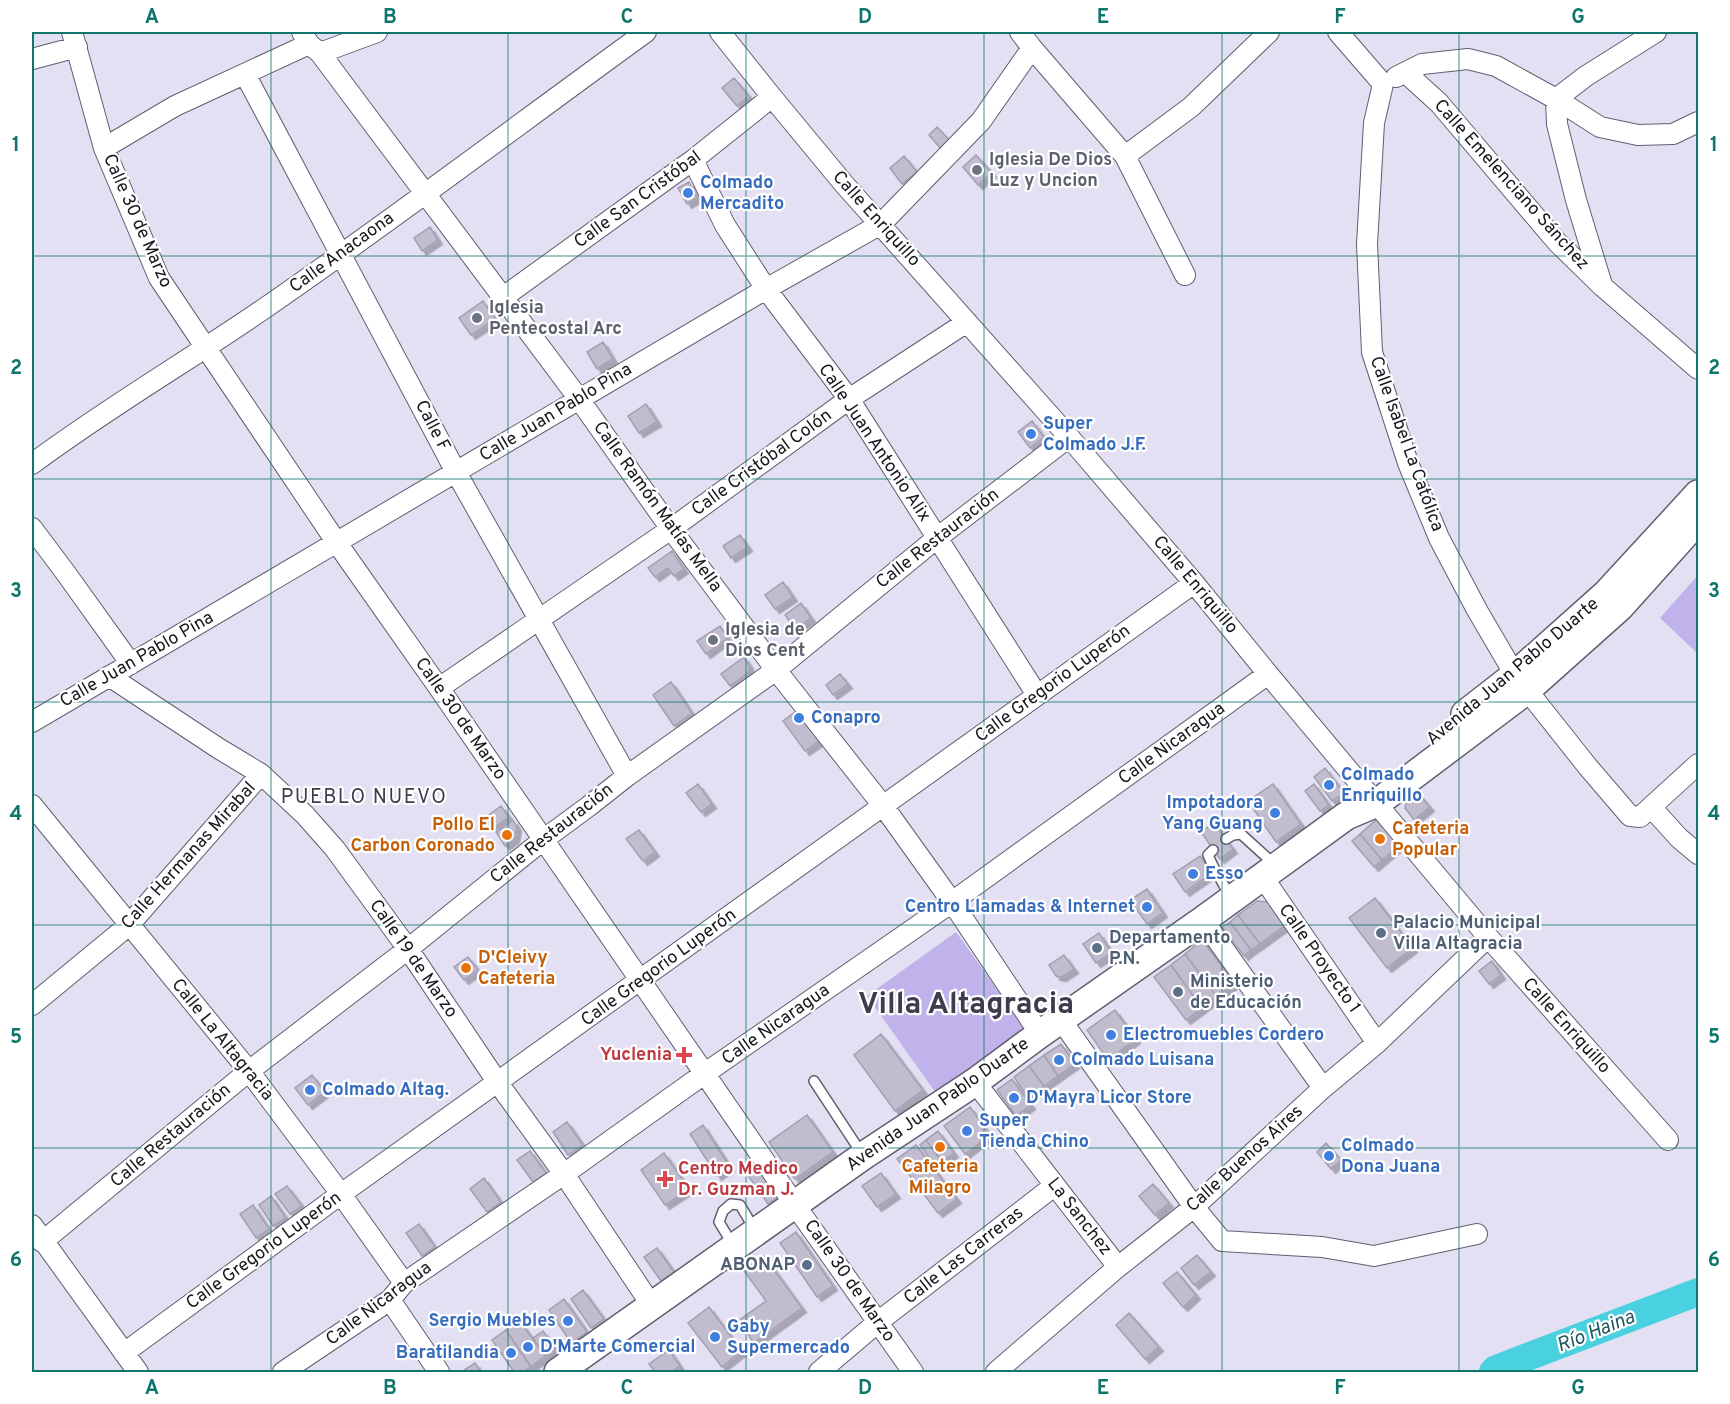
<svg xmlns="http://www.w3.org/2000/svg" width="1730" height="1404" font-family="Overpass,sans-serif">
<style>
.green{fill:#c0b3eb}
.lines{fill:none;stroke-linecap:round;stroke-linejoin:round}
.river{stroke:#49d1df;stroke-width:28}
.building{fill:#c2bccf;stroke:#a49eb1;stroke-width:1.5;filter:url(#shadow)}
.lane-casing{stroke:#625e70;stroke-width:12}
.street-casing{stroke:#625e70;stroke-width:22}
.secondary-casing{stroke:#625e70;stroke-width:30}
.lane{stroke:#fff;stroke-width:9}
.street{stroke:#fff;stroke-width:20}
.secondary{stroke:#fff;stroke-width:27}
.grid{fill:none;stroke:#0f766e;stroke-width:1.5;stroke-opacity:0.55}
.worship-dot{fill:#6b7280;stroke:#fff;stroke-width:2}
.shop-dot{fill:#3f7fe0;stroke:#fff;stroke-width:2}
.food-dot{fill:#e8710a;stroke:#fff;stroke-width:2}
.service-dot{fill:#5c6f8a;stroke:#fff;stroke-width:2}
.health-dot{fill:#e0444e;stroke:#fff;stroke-width:2}
.labels{text-anchor:middle;dominant-baseline:central;stroke-width:4.5;stroke-linejoin:round;paint-order:stroke}
.worship-label{font-size:18px;font-weight:bold;fill:#5b616d;stroke:#fff;text-anchor:start}
.shop-label{font-size:18px;font-weight:bold;fill:#366cbe;stroke:#fff;text-anchor:start}
.street-label{font-size:18px;fill:#18171e;stroke:#fff}
.food-label{font-size:18px;font-weight:bold;fill:#c56008;stroke:#fff;text-anchor:start}
.service-label{font-size:18px;font-weight:bold;fill:#4e5e75;stroke:#fff;text-anchor:start}
.health-label{font-size:18px;font-weight:bold;fill:#be3a42;stroke:#fff;text-anchor:end}
.neighbourhood-label{font-size:20px;letter-spacing:1.5px;fill:#3f3b4c;stroke:#fff}
.water-label{font-size:20px;font-style:italic;fill:#1e575d;stroke:#fff}
.town-label{font-size:30px;font-weight:bold;fill:#3f3b4c;stroke:#fff}
.neatline{fill:none;stroke:#0f766e;stroke-width:2}
.grid-label{font-size:20px;text-anchor:middle;font-weight:bold;fill:#0f766e}
</style>
<defs>
<filter id="shadow"><feDropShadow dx="4.5" dy="4.5" stdDeviation="0" flood-color="#0004"/></filter>
</defs>
<rect width="100%" height="100%" fill="#e4e0f4"/>
<path class="green" d="M1698 575V654L1660 618Z
M956 932 1027 1031 938 1096 867 996Z"/>
<g class="lines">
<path class="river" d="M1493 1372 1496 1369 1698 1292"/>
</g>
<path class="building" d="M734 78 749 96 737 106 722 88Z
M937 127 952 143 943 151 929 135Z
M976 155 992 173 978 185 963 167Z
M904 156 917 172 902 184 890 168Z
M689 182 697 198 687 204 678 188Z
M430 227 438 240 422 251 414 238Z
M483 301 495 319 471 335 459 318Z
M603 342 613 359 597 369 587 352Z
M646 404 657 422 639 433 628 416Z
M1032 421 1044 437 1030 448 1018 432Z
M740 535 748 547 731 558 723 546Z
M672 551 684 569 674 576 668 568 655 577 648 568Z
M783 582 793 597 775 609 765 595Z
M801 603 811 618 795 629 785 615Z
M720 626 728 638 706 654 697 641Z
M744 657 749 665V672L730 686 721 674Z
M840 674 848 684 833 695 826 685Z
M671 682 692 713 674 726 653 695Z
M802 707 825 737 805 751 783 721Z
M1325 768 1344 793 1332 801 1314 777Z
M698 784 712 804 701 812 686 793Z
M1273 784 1301 824 1276 842 1248 801Z
M1314 784 1329 805 1320 811 1305 791Z
M1418 793 1430 807 1414 820 1405 808 1406 803Z
M501 806 509 817 494 828 486 817Z
M1378 818 1401 844 1382 860 1360 834Z
M513 820 517 827 515 838 505 846 496 832Z
M1214 823 1233 849 1220 859 1201 832Z
M639 830 655 852 643 861 626 839Z
M1360 834 1382 860 1374 867 1352 841Z
M1200 856 1212 873 1185 892 1173 874Z
M1147 889 1163 913 1147 924 1130 900Z
M1375 898 1413 948 1387 968 1349 918Z
M1257 901 1269 902 1286 925 1260 944 1238 915Z
M1238 915 1260 944 1251 950 1230 922Z
M1230 922 1251 950 1244 956 1222 927Z
M1099 933 1112 953 1096 963 1083 944Z
M1202 940 1235 983 1217 997 1185 954Z
M1185 954 1217 997 1202 1008 1171 965Z
M1064 955 1074 969 1062 977 1056 976 1049 965Z
M468 957 478 970 464 980 454 967Z
M1492 961 1501 975 1489 984 1479 971Z
M1171 965 1202 1008 1186 1020 1154 977Z
M1115 1010 1136 1039 1108 1060 1087 1030Z
M881 1034 923 1090 895 1111 854 1055Z
M1061 1044 1075 1064 1058 1076 1044 1055Z
M1044 1055 1058 1076 1044 1086 1029 1066Z
M1029 1066 1044 1086 1028 1098 1014 1077Z
M312 1075 325 1092 308 1105 295 1088Z
M1012 1079 1031 1105 1016 1116 997 1090Z
M970 1107 990 1135 965 1154 944 1126Z
M807 1115 833 1152 795 1179 769 1142Z
M567 1122 583 1145 568 1155 553 1132Z
M703 1125 730 1167 717 1176 690 1134Z
M938 1131 954 1153 942 1162 926 1140Z
M926 1140 942 1162 936 1167 920 1145Z
M1326 1143 1341 1160 1331 1169 1317 1152Z
M916 1145 957 1199 938 1213 897 1159Z
M530 1151 546 1173 533 1182 517 1160Z
M664 1153 689 1189 665 1205 641 1170Z
M762 1163 783 1193 768 1204 747 1174Z
M881 1173 896 1194 877 1207 862 1186Z
M484 1178 501 1202 487 1212 470 1189Z
M1153 1184 1169 1203 1155 1215 1139 1196Z
M287 1186 302 1206 290 1214 275 1194Z
M271 1196 286 1218 273 1226 259 1205Z
M253 1205 269 1229 256 1238 240 1214Z
M419 1224 435 1247 422 1256 406 1233Z
M796 1232 833 1286 817 1297 780 1243Z
M657 1248 674 1272 661 1281 644 1257Z
M1197 1255 1211 1272 1194 1285 1181 1268Z
M764 1256 802 1308 754 1343 738 1321 766 1301 744 1271Z
M1177 1272 1196 1295 1183 1307 1163 1283Z
M583 1290 604 1319 591 1328 571 1299Z
M564 1299 587 1332 571 1343 549 1310Z
M709 1307 742 1351 722 1367 688 1323Z
M1129 1313 1159 1347 1145 1359 1116 1325Z
M519 1320 545 1356 531 1367 506 1330Z
M506 1330 531 1367 523 1372H514L492 1340Z
M543 1331 556 1349 545 1356 533 1338Z
M669 1350 680 1366 671 1372H655L649 1364Z
M475 1363 481 1372H461Z"/>
<g class="lines">
<defs>
<path id="lane" d="M1226 839 1233 835 1241 834 1274 864
M1213 850 1208 855 1213 866 1230 896
M814 1081 862 1154
M733 1245 719 1222 723 1211 731 1204 740 1205 755 1230"/>
<path id="street" d="M72 32 104 148 159 278 337 543 439 688 795 1205 913 1372
M302 32 309 44 320 53 579 399 671 529 776 670 884 807 952 902 1040 1034
M720 32 772 97 844 184 1069 437 1194 583 1268 674 1488 937 1668 1140
M1020 32 1032 48 1125 156 1185 275
M1338 32 1383 84
M320 53 377 32
M32 59 77 47
M1406 73 1439 103 1557 242 1602 286 1698 369
M245 74 456 472 627 776
M1396 77 1422 64 1468 59 1496 66 1556 99 1600 127 1638 135 1673 134 1698 122
M1383 84 1374 123 1367 244 1372 352 1408 463 1439 538 1477 610 1515 675 1588 767 1630 816 1640 817 1698 764
M1556 99 1557 124 1576 200 1602 285
M1556 99 1586 76 1656 32
M104 148 175 106 309 44
M1125 156 1191 107 1269 32
M693 160 725 225 766 289 849 399 1037 695
M502 298 693 160 772 97
M32 464C107 408 188 361 265 308 394 219 519 124 646 32
M32 528 65 572 131 664
M109 676 218 748 261 774 305 815 335 849 408 949 498 1083 564 1174 652 1306
M439 688 671 529 849 399 967 322
M32 722 766 289 881 224 981 121 1032 48
M32 805 249 1071 341 1194 404 1283
M1651 807 1679 838 1698 854
M1262 876 1377 1043
M1203 920 1323 1088
M32 1005 129 925 261 774
M1061 1020 1194 1207 1222 1241 1322 1247 1374 1256 1477 1234
M975 1082 1118 1267
M32 1225 138 1372
M42 1242 249 1071 408 949 543 840 589 806 627 776 776 670 937 538 1069 437
M390 1300 439 1372
M124 1353 341 1194 1194 583
M283 1372 390 1300 404 1283 564 1174 704 1074 945 907 1268 674
M819 1372 878 1322 1054 1186
M996 1372 1118 1267 1194 1207 1323 1088 1377 1043 1488 937"/>
<path id="secondary" d="M1465 714 1515 675 1607 593 1698 494
M558 1372 863 1156 975 1082 1040 1034 1203 920 1346 816 1377 803 1527 690 1620 607 1698 520"/>
</defs>
<use href="#lane" class="lane-casing"/>
<use href="#street" class="street-casing"/>
<use href="#secondary" class="secondary-casing"/>
<use href="#lane" class="lane"/>
<use href="#street" class="street"/>
<use href="#secondary" class="secondary"/>
</g>
<path class="grid" d="M271 32V1372M508 32V1372M746 32V1372M984 32V1372M1222 32V1372M1459 32V1372M32 256H1698M32 479H1698M32 702H1698M32 925H1698M32 1148H1698"/>
<g class="worship-dot">
<circle cx="977" cy="170" r="6"/>
<circle cx="477" cy="318" r="6"/>
<circle cx="713" cy="640" r="6"/>
</g>
<g class="shop-dot">
<circle cx="688" cy="193" r="6"/>
<circle cx="1031" cy="434" r="6"/>
<circle cx="799" cy="718" r="6"/>
<circle cx="1329" cy="785" r="6"/>
<circle cx="1275" cy="813" r="6"/>
<circle cx="1193" cy="874" r="6"/>
<circle cx="1147" cy="907" r="6"/>
<circle cx="1111" cy="1035" r="6"/>
<circle cx="1059" cy="1060" r="6"/>
<circle cx="310" cy="1090" r="6"/>
<circle cx="1014" cy="1098" r="6"/>
<circle cx="967" cy="1131" r="6"/>
<circle cx="1329" cy="1156" r="6"/>
<circle cx="568" cy="1321" r="6"/>
<circle cx="715" cy="1337" r="6"/>
<circle cx="528" cy="1347" r="6"/>
<circle cx="511" cy="1353" r="6"/>
</g>
<g class="food-dot">
<circle cx="507" cy="835" r="6"/>
<circle cx="1380" cy="839" r="6"/>
<circle cx="466" cy="968" r="6"/>
<circle cx="940" cy="1147" r="6"/>
</g>
<g class="service-dot">
<circle cx="1381" cy="933" r="6"/>
<circle cx="1097" cy="948" r="6"/>
<circle cx="1178" cy="992" r="6"/>
<circle cx="807" cy="1265" r="6"/>
</g>
<g class="health-dot">
<path d="M681 1046h6v6h6v6h-6v6h-6v-6h-6v-6h6z"/>
<path d="M662 1170h6v6h6v6h-6v6h-6v-6h-6v-6h6z"/>
</g>
<g class="labels">
<g class="worship-label">
<text x="989" y="160">Iglesia De Dios<tspan x="989" dy="21">Luz y Uncion</tspan></text>
<text x="489" y="308">Iglesia<tspan x="489" dy="21">Pentecostal Arc</tspan></text>
<text x="725" y="630">Iglesia de<tspan x="725" dy="21">Dios Cent</tspan></text>
</g>
<g class="shop-label">
<text x="700" y="183">Colmado<tspan x="700" dy="21">Mercadito</tspan></text>
<text x="1043" y="424">Super<tspan x="1043" dy="21">Colmado J.F.</tspan></text>
<text x="811" y="718">Conapro</text>
<text x="1341" y="775">Colmado<tspan x="1341" dy="21">Enriquillo</tspan></text>
<text x="1263" y="803" text-anchor="end">Impotadora<tspan x="1263" dy="21">Yang Guang</tspan></text>
<text x="1205" y="874">Esso</text>
<text x="1135" y="907" text-anchor="end">Centro Llamadas &amp; Internet</text>
<text x="1123" y="1035">Electromuebles Cordero</text>
<text x="1071" y="1060">Colmado Luisana</text>
<text x="322" y="1090">Colmado Altag.</text>
<text x="1026" y="1098">D'Mayra Licor Store</text>
<text x="979" y="1121">Super<tspan x="979" dy="21">Tienda Chino</tspan></text>
<text x="1341" y="1146">Colmado<tspan x="1341" dy="21">Dona Juana</tspan></text>
<text x="556" y="1321" text-anchor="end">Sergio Muebles</text>
<text x="727" y="1327">Gaby<tspan x="727" dy="21">Supermercado</tspan></text>
<text x="540" y="1347">D'Marte Comercial</text>
<text x="499" y="1353" text-anchor="end">Baratilandia</text>
</g>
<g class="street-label">
<text transform="translate(1511 185) rotate(48)">Calle Emelenciano Sánchez</text>
<text transform="translate(638 200) rotate(-36)">Calle San Cristóbal</text>
<text transform="translate(876 219) rotate(48)">Calle Enriquillo</text>
<text transform="translate(137 221) rotate(66)">Calle 30 de Marzo</text>
<text transform="translate(342 253) rotate(-36)">Calle Anacaona</text>
<text transform="translate(556 413) rotate(-31)">Calle Juan Pablo Pina</text>
<text transform="translate(432 426) rotate(62)">Calle F</text>
<text transform="translate(874 443) rotate(56)">Calle Juan Antonio Alix</text>
<text transform="translate(1406 444) rotate(70)">Calle Isabel La Católica</text>
<text transform="translate(762 463) rotate(-36)">Calle Cristóbal Colón</text>
<text transform="translate(657 507) rotate(54)">Calle Ramón Matías Mella</text>
<text transform="translate(938 539) rotate(-38)">Calle Restauración</text>
<text transform="translate(1195 585) rotate(50)">Calle Enriquillo</text>
<text transform="translate(137 660) rotate(-30)">Calle Juan Pablo Pina</text>
<text transform="translate(1513 672) rotate(-40)">Avenida Juan Pablo Duarte</text>
<text transform="translate(1053 684) rotate(-36)">Calle Gregorio Luperón</text>
<text transform="translate(460 719) rotate(55)">Calle 30 de Marzo</text>
<text transform="translate(1172 744) rotate(-36)">Calle Nicaragua</text>
<text transform="translate(552 834) rotate(-38)">Calle Restauración</text>
<text transform="translate(189 856) rotate(-48)">Calle Hermanas Mirabal</text>
<text transform="translate(413 959) rotate(55)">Calle 19 de Marzo</text>
<text transform="translate(1319 959) rotate(55)">Calle Proyecto 1</text>
<text transform="translate(659 968) rotate(-36)">Calle Gregorio Luperón</text>
<text transform="translate(776 1025) rotate(-35)">Calle Nicaragua</text>
<text transform="translate(1566 1026) rotate(48)">Calle Enriquillo</text>
<text transform="translate(222 1040) rotate(51)">Calle La Altagracia</text>
<text transform="translate(938 1105) rotate(-35)">Avenida Juan Pablo Duarte</text>
<text transform="translate(171 1136) rotate(-40)">Calle Restauración</text>
<text transform="translate(1245 1159) rotate(-42)">Calle Buenos Aires</text>
<text transform="translate(1079 1217) rotate(52)">La Sanchez</text>
<text transform="translate(264 1251) rotate(-36)">Calle Gregorio Luperón</text>
<text transform="translate(964 1256) rotate(-38)">Calle Las Carreras</text>
<text transform="translate(849 1281) rotate(55)">Calle 30 de Marzo</text>
<text transform="translate(379 1304) rotate(-37)">Calle Nicaragua</text>
</g>
<g class="food-label">
<text x="495" y="825" text-anchor="end">Pollo El<tspan x="495" dy="21">Carbon Coronado</tspan></text>
<text x="1392" y="829">Cafeteria<tspan x="1392" dy="21">Popular</tspan></text>
<text x="478" y="958">D'Cleivy<tspan x="478" dy="21">Cafeteria</tspan></text>
<text x="940" y="1167" text-anchor="middle">Cafeteria<tspan x="940" dy="21">Milagro</tspan></text>
</g>
<g class="service-label">
<text x="1393" y="923">Palacio Municipal<tspan x="1393" dy="21">Villa Altagracia</tspan></text>
<text x="1109" y="938">Departamento<tspan x="1109" dy="21">P.N.</tspan></text>
<text x="1190" y="982">Ministerio<tspan x="1190" dy="21">de Educación</tspan></text>
<text x="795" y="1265" text-anchor="end">ABONAP</text>
</g>
<g class="health-label">
<text x="672" y="1055">Yuclenia</text>
<text x="678" y="1169" text-anchor="start">Centro Medico<tspan x="678" dy="21">Dr. Guzman J.</tspan></text>
</g>
<g class="neighbourhood-label">
<text x="364" y="798">PUEBLO NUEVO</text>
</g>
<g class="water-label">
<text transform="translate(1596 1332) rotate(-22)">Río Haina</text>
</g>
<g class="town-label">
<text x="966" y="1005">Villa Altagracia</text>
</g>
</g>
<rect width="1730" height="1404" fill="none" stroke="#ffffff" stroke-width="66"/>
<rect x="33" y="33" width="1664" height="1338" class="neatline"/>
<g class="grid-label">
<text x="152" y="23">A</text>
<text x="390" y="23">B</text>
<text x="627" y="23">C</text>
<text x="865" y="23">D</text>
<text x="1103" y="23">E</text>
<text x="1340" y="23">F</text>
<text x="1578" y="23">G</text>
<text x="16" y="151">1</text>
<text x="1714" y="151">1</text>
<text x="16" y="374">2</text>
<text x="1714" y="374">2</text>
<text x="16" y="597">3</text>
<text x="1714" y="597">3</text>
<text x="16" y="820">4</text>
<text x="1714" y="820">4</text>
<text x="16" y="1043">5</text>
<text x="1714" y="1043">5</text>
<text x="16" y="1266">6</text>
<text x="1714" y="1266">6</text>
<text x="152" y="1394">A</text>
<text x="390" y="1394">B</text>
<text x="627" y="1394">C</text>
<text x="865" y="1394">D</text>
<text x="1103" y="1394">E</text>
<text x="1340" y="1394">F</text>
<text x="1578" y="1394">G</text>
</g>
</svg>
